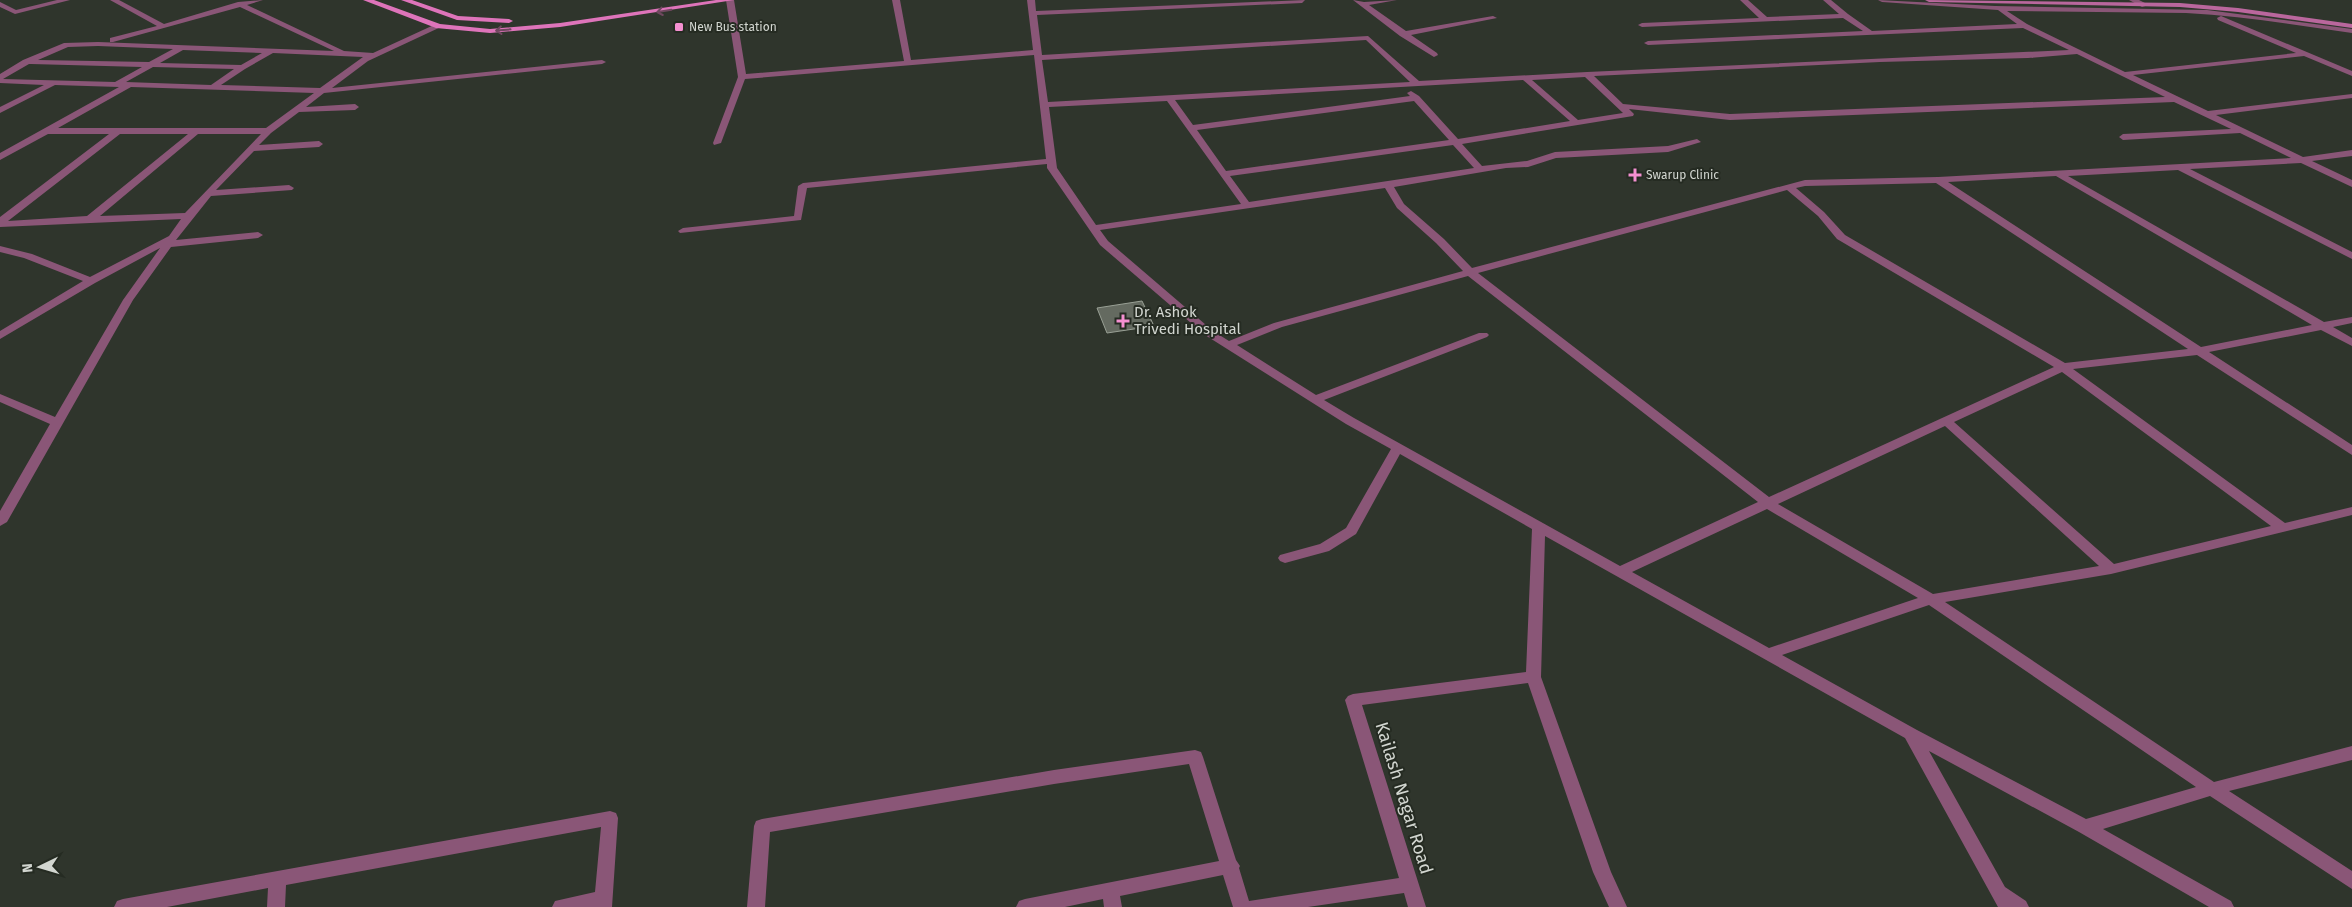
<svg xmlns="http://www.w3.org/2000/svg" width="2352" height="907" font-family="'Fira Sans',sans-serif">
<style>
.building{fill:#646a60;stroke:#99a095}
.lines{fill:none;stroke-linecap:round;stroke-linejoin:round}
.minor{fill:#8a5677;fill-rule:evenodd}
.secondary{fill:#ba679d;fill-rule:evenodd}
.primary{fill:#de74ba;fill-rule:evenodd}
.oneway{stroke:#6f485f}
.poi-dot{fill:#f590d1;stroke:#252b22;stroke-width:2}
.labels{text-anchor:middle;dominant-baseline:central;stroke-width:4;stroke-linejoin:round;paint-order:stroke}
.far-poi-label{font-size:12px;fill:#d2d6d0;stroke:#252b22;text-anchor:start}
.poi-label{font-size:15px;fill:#d2d6d0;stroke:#252b22;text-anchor:start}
.near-street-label{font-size:18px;fill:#d2d6d0;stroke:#252b22}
</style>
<rect width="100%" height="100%" fill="#2f352c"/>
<path class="building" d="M1142 301 1154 326 1107 333 1097 308Z"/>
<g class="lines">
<path class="minor" d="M57 0H70L15 14 0 7V2L16 10Z
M110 0H119L164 24 238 2 263 0 247 5 344 51 373 53 436 24 443 26 368 61 332 88 602 60 606 62 602 64 324 93 306 107 355 104 359 107 355 110 299 112 271 133 259 145 319 141 323 144 319 147 254 151 216 190 289 185 294 188 292 190 211 196 176 240 258 232 263 235 258 238 171 247 133 300 7 522 0 526V511L50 424 0 402V394L55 417 123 300 160 248 95 283 0 339V331L83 281 24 258 0 252V246L32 254 90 277 169 236 181 219 0 227V217L109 134H48L0 160V153L119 87 55 85 0 113V107L44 85 0 83V74L23 60 64 43 98 42 334 51 240 7 113 42H110V38L157 26ZM98 46 173 49 149 62 38 60 68 47ZM183 50 262 53 241 65 160 63ZM273 53 363 57 320 88 221 85 245 69ZM29 64H31L142 67 115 82 3 79ZM153 67 234 69 211 85 126 82ZM131 87 314 93 266 128H58ZM120 134H188L87 216 8 221ZM198 134H261L185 213 100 216Z
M726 0H734L746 74 904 61 892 0H900L911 60 1033 50 1027 0H1035L1036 11 1305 0 1302 3 1037 15 1042 55 1368 36 1419 81 1587 72 2069 50 2023 28 1648 45 1644 43 1648 41 1863 31 1843 18 1642 27 1638 25 1642 23 1759 18 1740 0H1748L1767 17 1839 14 1823 0H1831L1848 14 1872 31 2017 24 1998 10 1882 2 1878 0 1995 6 2207 10 2352 29V33C2297 25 2242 16 2186 13L2007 11 2027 24 2125 72 2296 53 2218 20 2217 18 2221 16 2352 71V76L2304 56 2133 75 2208 111 2352 94V98L2216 115 2303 157 2352 150V156L2312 161 2352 180V187L2301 163 2190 169 2352 252V259L2178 170 2068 176 2324 322 2352 317V323L2333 327 2352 338V346L2321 330 2209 352 2352 445V455L2197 355 2073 369 2285 523 2352 507V515L2111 574 1945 602 2214 782 2352 746V760L2229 791 2352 871V889L2210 796 2103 829 2231 901 2234 907H2209L2079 832 1929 751 2005 887 2026 901 2029 907H1998L1905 738 1545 536 1541 677 1611 872 1627 907H1609L1593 872 1528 683 1362 705 1426 907H1408L1404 893 1308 907H1233L1223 875 1120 896 1122 907H1104L1103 899 1065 907H1016L1019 901 1025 899 1219 861 1189 764 1054 784 770 832 765 907H747L754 826 756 821 762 819 1054 770 1195 750 1201 752 1203 757 1236 860 1240 866 1239 868 1249 901 1399 878 1345 700 1348 696 1353 694 1526 672 1532 529 1400 454 1356 534 1329 551 1285 563 1280 561 1278 558 1280 555 1320 544 1346 528 1391 449 1346 424 1205 335 1100 245 1047 168V164L807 188 801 220 680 233 678 231 683 228 794 216 798 186 803 183 1046 159 1034 55 745 79 721 143 714 145 713 143 738 77ZM1366 40 1410 82 1048 102 1042 60ZM2077 54 2165 97 1730 114 1623 104 1594 76 1880 62 2028 58ZM1585 77 1623 113 1578 120 1532 80ZM1523 80 1570 121 1458 139 1419 96 1411 91 1407 93 1410 96 1193 125 1175 100ZM1167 101 1241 204 1096 225 1057 168 1049 107ZM1414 101 1449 140 1226 171 1197 130ZM2174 102 2231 129 2123 134 2119 137 2123 140 2240 133 2291 158 1938 177 1805 180 1472 268 1444 239 1404 204 1394 187 1506 168 1528 167 1556 158 1668 152 1701 142 1697 139 1668 146 1555 152 1527 161 1482 166 1462 144 1633 116 1634 114 1629 109 1730 120ZM1453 145 1474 168 1249 202 1230 176ZM2056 176 2312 325 2201 347 1948 182ZM1936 183 2188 349 2065 363 1845 235 1824 212 1796 188 1805 186ZM1385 188 1397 208 1436 243 1463 271 1274 323 1229 341 1213 331 1108 241 1100 230ZM1787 190 1818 216 1837 239 2054 367 1769 497 1478 273ZM1468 276 1758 502 1620 566 1354 418 1324 400 1487 337 1489 335 1487 333H1479L1316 395 1237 345 1282 327ZM2062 372 2271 526 2114 564 1954 422ZM1945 426 2099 566 1933 594 1778 504ZM1767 509 1918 598 1769 648 1632 572ZM1929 605 2196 787 2086 819 1917 730 1782 655Z
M1353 0 1364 2 1397 0 1369 5 1406 31 1493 16 1497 18 1411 35 1437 53 1438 55 1434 57 1400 36Z
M2129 0H2139L2149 5 2142 7Z
M610 811 616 813 618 818 612 907H552L555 901 595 892 601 827 286 885 285 907H267L268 888 167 907H114L117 901 123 899Z"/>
<path class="secondary" d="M1925 0 2180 3 2238 8 2352 24V28L2238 12 2180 7 1929 2Z"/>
<path class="primary" d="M363 0H374L440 24 490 29 560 23 716 0H734L560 27 490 33 436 28Z
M401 0H412L458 16 509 19 513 21 509 23 457 20Z"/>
</g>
<defs><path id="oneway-shaft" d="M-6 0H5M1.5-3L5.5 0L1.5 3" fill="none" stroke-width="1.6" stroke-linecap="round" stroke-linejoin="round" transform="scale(1.25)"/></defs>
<g class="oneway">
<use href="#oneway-shaft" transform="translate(664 11) rotate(171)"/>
<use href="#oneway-shaft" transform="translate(503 30) rotate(175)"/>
</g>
<g class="poi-dot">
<rect x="674" y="22" width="10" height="10" rx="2.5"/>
<path d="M1632.5 167.5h5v5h5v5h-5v5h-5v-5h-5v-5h5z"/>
<path d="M1120.5 313.5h5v5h5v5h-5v5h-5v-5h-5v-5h5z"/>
</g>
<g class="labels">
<g class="far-poi-label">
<text x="689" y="27">New Bus station</text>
<text x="1646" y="175">Swarup Clinic</text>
</g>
<g class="poi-label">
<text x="1134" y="312">Dr. Ashok<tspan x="1134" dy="17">Trivedi Hospital</tspan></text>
</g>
<g class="near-street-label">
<text transform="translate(1404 798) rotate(73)">Kailash Nagar Road</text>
</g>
</g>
<g transform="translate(40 867) rotate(265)" stroke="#252b22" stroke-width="4" paint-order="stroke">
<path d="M0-4L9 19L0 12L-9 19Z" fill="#d2d6d0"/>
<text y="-8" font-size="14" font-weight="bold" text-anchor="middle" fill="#d2d6d0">N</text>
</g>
</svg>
